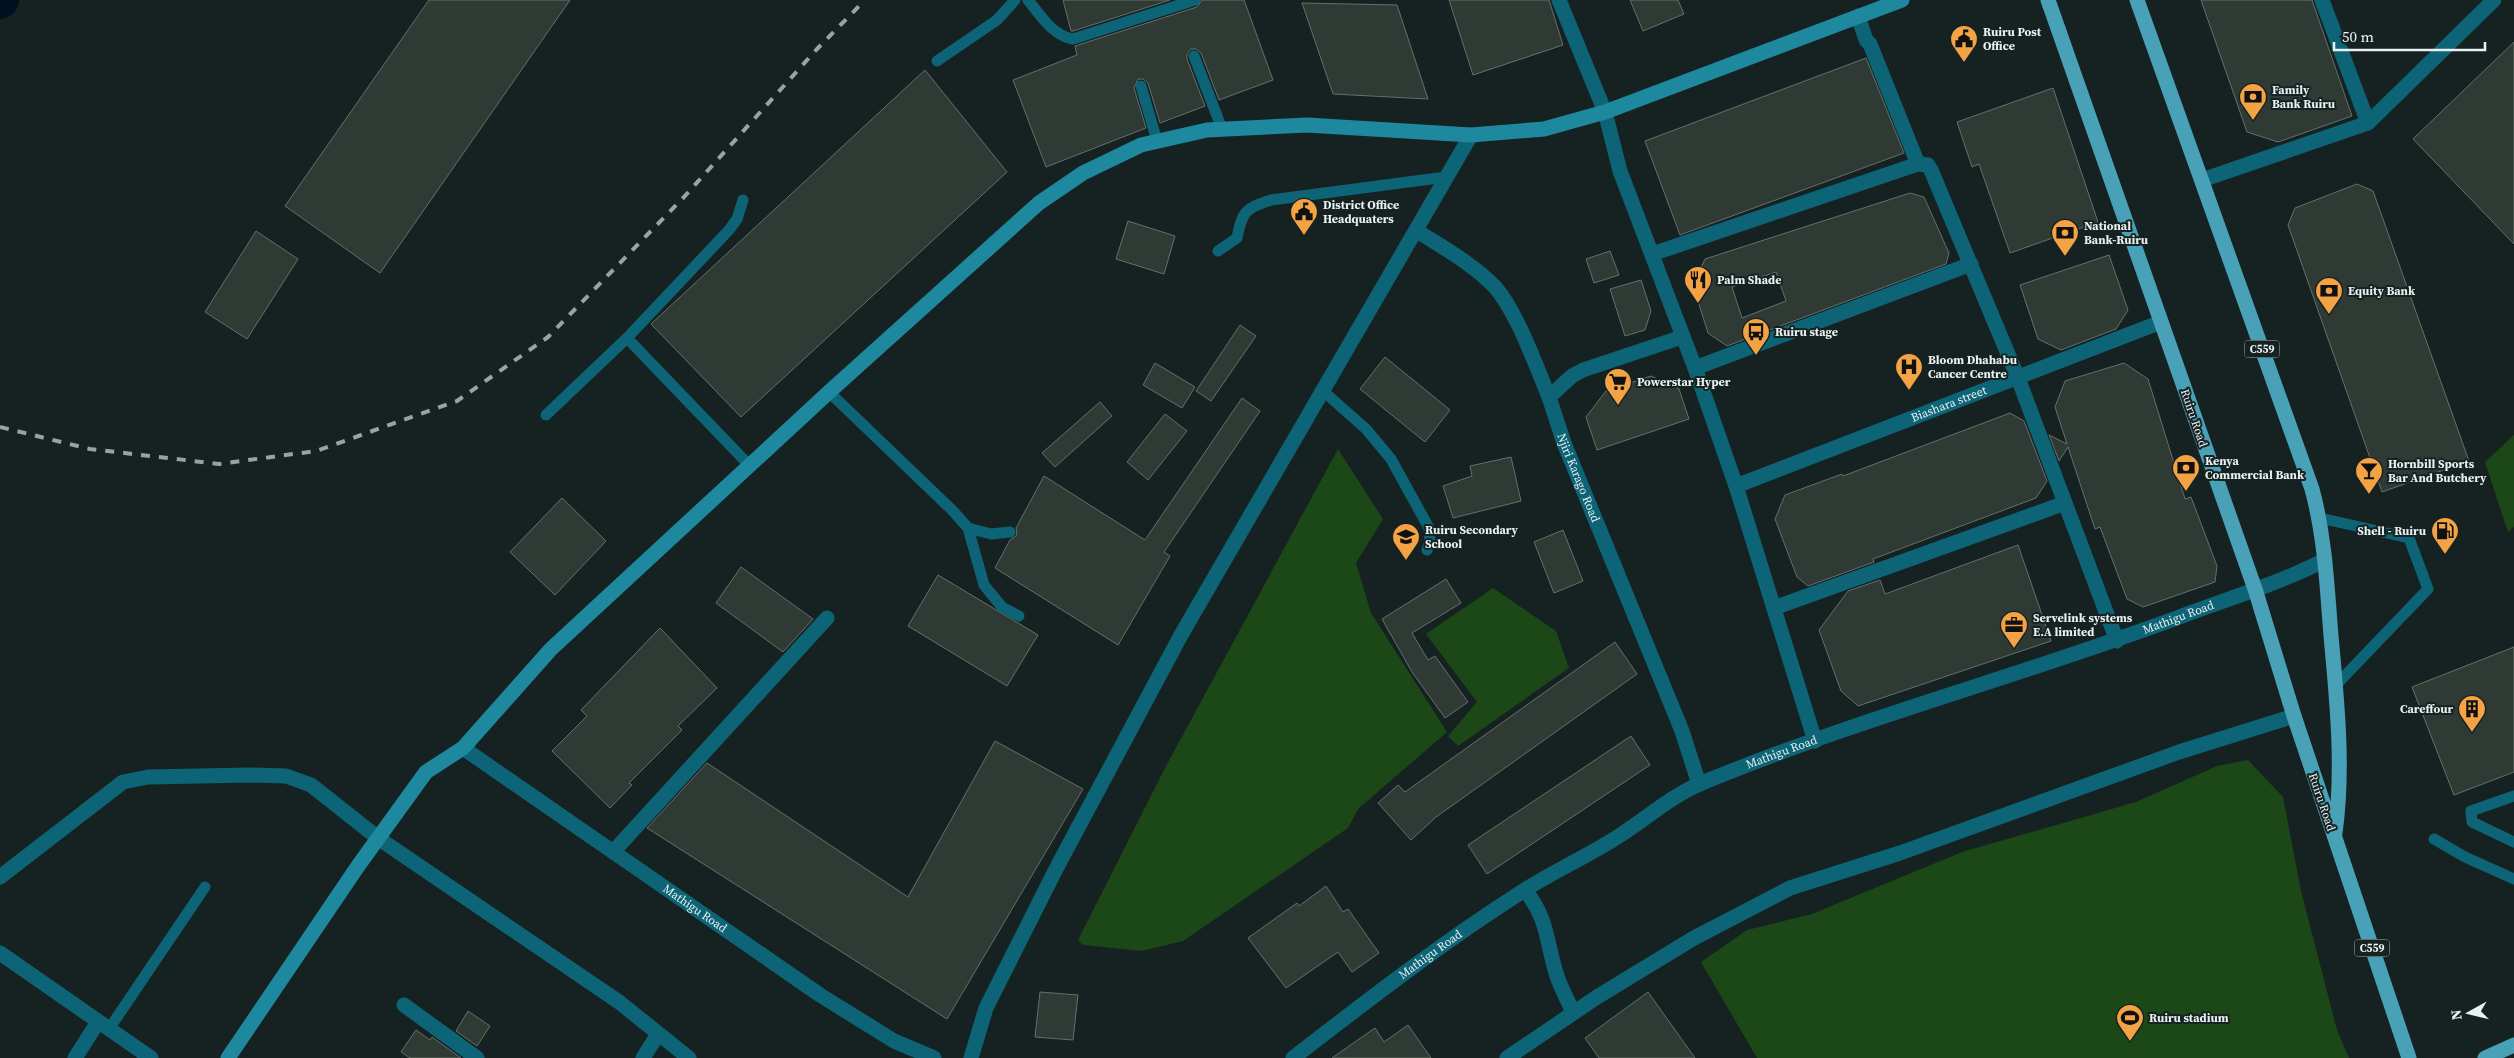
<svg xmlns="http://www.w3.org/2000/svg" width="2514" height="1058" font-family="'Source Serif 4',serif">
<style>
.green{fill:#1c4716}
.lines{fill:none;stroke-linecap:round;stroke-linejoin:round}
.river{stroke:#001020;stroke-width:36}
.building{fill:#2f3a35;stroke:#64706b;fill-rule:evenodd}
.lane{stroke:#0d6476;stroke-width:11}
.street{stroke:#0d6476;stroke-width:15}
.secondary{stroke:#1d889e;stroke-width:15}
.primary{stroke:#48a1b7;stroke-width:15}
.rail{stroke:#99a3a3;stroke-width:4;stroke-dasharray:9 9;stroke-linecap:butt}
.labels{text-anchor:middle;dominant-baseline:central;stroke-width:4;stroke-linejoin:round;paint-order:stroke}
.shield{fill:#162222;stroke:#aab3b3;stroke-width:1}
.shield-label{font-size:11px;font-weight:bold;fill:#e9f1f1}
.poi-label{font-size:12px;font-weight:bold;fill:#e9f1f1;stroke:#162222;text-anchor:start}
.street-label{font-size:12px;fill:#e9f1f1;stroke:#162222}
</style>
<rect width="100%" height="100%" fill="#162222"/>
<path class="green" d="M2514 435V527L2508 532 2485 462Z
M1338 449 1383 519 1356 563 1371 613 1447 732 1358 809 1348 828 1183 941 1142 951 1083 945 1078 940 1166 766Z
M1493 588 1556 631 1569 668 1458 746 1448 736 1477 702 1426 634Z
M2248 760 2283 797 2301 891 2337 1030 2349 1058H1757L1701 962 1747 930 1812 914 1962 852 2136 802 2217 766Z"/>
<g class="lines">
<path class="river" d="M0 1 1 0"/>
</g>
<path class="building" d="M429 0H570L380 273 285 206Z
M1063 0H1170L1073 31H1071Z
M1202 0H1244L1273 80 1219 100 1201 53 1196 49H1191L1187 54V59L1205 106 1160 123 1148 83 1143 79H1138L1134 88 1146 128 1046 167 1013 80 1077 55 1075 46 1197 7Z
M1449 0H1549L1563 45 1473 75Z
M1630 0H1678L1684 14 1643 31Z
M2201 0H2312L2352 116 2278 142 2247 132Z
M1302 3 1397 5 1428 99 1333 94Z
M2514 42V244L2413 139Z
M1866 58 1904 153 1680 235 1645 141Z
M925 70 1007 172 741 417 651 324Z
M2053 88 2098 222 2010 253 1979 164 1972 167 1957 122Z
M2357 184 2373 191 2469 461 2382 492 2288 225 2295 208Z
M1910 193 1924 197 1949 253 1946 264 1727 346 1708 333 1693 285 1705 259ZM1776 272 1786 301 1742 318 1732 287Z
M1128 221 1175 236 1164 274 1116 259Z
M256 231 298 259 247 339 205 312Z
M1610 251 1619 275 1594 283 1586 259Z
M2109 255 2128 310 2116 329 2061 350 2038 339 2020 285Z
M1641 280 1651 311 1645 330 1625 336 1610 289Z
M1240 325 1256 336 1211 401 1196 391Z
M1385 357 1450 410 1425 442 1360 389Z
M1155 363 1195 387 1182 408 1143 385Z
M2124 363 2148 379 2185 499 2191 497 2217 566 2215 582 2143 607 2127 599 2100 527 2095 529 2068 447 2059 461 2049 435 2067 444 2055 407 2065 381Z
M1651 376 1679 389 1689 419 1597 450 1586 417 1606 391Z
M1242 398 1260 411 1164 552 1170 556 1118 645 995 568 1010 540 1017 535 1016 528 1044 476 1145 540Z
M1100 402 1112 416 1055 467 1042 453Z
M2010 413 2024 421 2047 481 2036 498 1873 559 1874 562 1808 586 1797 577 1775 519 1785 495 1842 474 1843 476Z
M1165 414 1187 431 1148 480 1127 462Z
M1511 457 1521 501 1453 518 1443 486 1472 476 1470 466Z
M562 498 606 541 555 595 510 552Z
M1563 530 1583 581 1554 593 1534 542Z
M2018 545 2051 641 1858 706 1841 691 1819 630 1848 591 1880 580 1885 594Z
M741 567 813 619 783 652 716 603Z
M938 575 1038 635 1007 686 908 626Z
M1446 579 1461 603 1412 633 1428 660 1435 656 1468 702 1445 718 1412 672 1382 619Z
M660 628 717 688 678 726 682 730 629 783 632 785 610 808 552 751 587 716 581 710Z
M1615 642 1637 674 1436 817 1411 840 1378 803 1398 785 1405 792Z
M2514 647V772L2454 795 2412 687Z
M1631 736 1650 765 1487 874 1468 845Z
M995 741 1083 789 947 1019 647 828 707 763 908 897Z
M1326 886 1343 912 1348 909 1379 953 1352 972 1338 952 1286 988 1248 938 1297 903 1299 906Z
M1040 992 1078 995 1073 1040 1035 1037Z
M1648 992 1695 1058H1599L1585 1038Z
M468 1011 490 1026 477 1046 456 1031Z
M1408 1025 1431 1058H1332L1375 1028 1384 1042Z
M416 1030 430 1040 432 1037 461 1058H410L401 1052Z"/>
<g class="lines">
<path class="lane" d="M1028 0C1040 15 1053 36 1073 39L1195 0
M1194 56 1222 129
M937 61 997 20 1015 0
M1141 86 1157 141
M1218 251 1237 238C1242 212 1245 208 1271 200L1446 177
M627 338 729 230 737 219 743 200
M1322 390 1366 429 1391 459 1429 528 1430 541 1427 550
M829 392 953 511 968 528 984 585 1002 607 1019 616
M546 415 627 338 749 465
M2320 518 2409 538 2428 589 2336 685
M968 528 991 534 1010 532
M2514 796 2471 811 2472 822 2514 842
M2434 839 2465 857 2514 879
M109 1029 205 887"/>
<g class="street">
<path d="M1559 0 1605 112 1620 171 1695 368 1736 486 1815 741"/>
<path d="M2322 0 2368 123"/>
<path d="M1858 16 1866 40 1870 44 1918 164 1928 165 1931 170 2018 378 2117 641"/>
<path d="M2202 180 2368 123 2494 0"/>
<path d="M1417 231C1444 248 1473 264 1495 287 1517 312 1536 366 1549 397"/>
<path d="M1652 254 1918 164"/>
<path id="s1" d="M1682 337 1583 370 1572 376 1549 397 1564 443 1682 731 1699 784"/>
<path d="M1695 368 1971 264"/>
<path id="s2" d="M1736 486 2161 322"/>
<path d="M1774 608 2065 503"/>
<path id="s3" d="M463 748 820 995 894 1041 934 1058"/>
<path d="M613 852 827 618"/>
<path d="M0 877 123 782 148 777 250 775 286 776 311 785 378 838 619 1002 689 1058"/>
<path d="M1525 890C1548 919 1546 940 1556 973 1560 987 1568 1000 1573 1013"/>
<path d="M0 953 151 1058"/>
<path d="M404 1005 477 1058"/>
<path d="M75 1058 98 1022"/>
<path d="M643 1058 658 1034"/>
<path d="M971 1058 986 1008 1057 867 1181 635 1471 135"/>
<path id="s4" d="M1293 1058C1368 1000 1443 942 1523 891 1554 871 1588 856 1619 836 1647 818 1671 796 1702 783 1861 717 2029 674 2190 613 2236 596 2282 582 2325 560"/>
<path d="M1507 1058 1597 997 1694 938 1790 888 1900 853 2179 752 2294 716"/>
</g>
<path class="secondary" d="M228 1058 358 866 426 772 463 748 551 649 829 392 1039 203 1083 173 1141 145 1207 130 1307 125 1471 135 1544 129 1605 112 1902 0"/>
<path class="primary" d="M2048 0 2255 589 2294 716 2409 1058
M2137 0 2312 489C2325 537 2327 586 2331 636 2337 701 2344 769 2335 833
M2485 1058 2514 1045"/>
<path class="rail" d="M0 427 90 449 219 464 316 451 457 401 548 337 684 197 817 49 865 0"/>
</g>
<defs>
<symbol id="civic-pin" viewBox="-11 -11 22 30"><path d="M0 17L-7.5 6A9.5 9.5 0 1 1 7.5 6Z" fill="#f4a344" stroke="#162222"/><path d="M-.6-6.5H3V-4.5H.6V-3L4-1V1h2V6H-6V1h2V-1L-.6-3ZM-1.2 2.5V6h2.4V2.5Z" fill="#111"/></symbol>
<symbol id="bank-pin" viewBox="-11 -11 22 30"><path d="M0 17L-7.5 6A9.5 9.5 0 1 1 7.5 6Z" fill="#f4a344" stroke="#162222"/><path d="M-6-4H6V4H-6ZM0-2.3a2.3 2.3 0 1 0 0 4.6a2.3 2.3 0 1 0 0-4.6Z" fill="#111"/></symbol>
<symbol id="restaurant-pin" viewBox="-11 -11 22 30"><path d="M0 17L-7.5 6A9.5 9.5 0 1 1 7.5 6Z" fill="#f4a344" stroke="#162222"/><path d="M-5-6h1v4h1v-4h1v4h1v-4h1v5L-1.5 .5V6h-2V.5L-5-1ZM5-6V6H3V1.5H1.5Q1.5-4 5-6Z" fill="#111"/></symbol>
<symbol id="bus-pin" viewBox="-11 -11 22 30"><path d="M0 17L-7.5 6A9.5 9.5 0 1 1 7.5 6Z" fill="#f4a344" stroke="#162222"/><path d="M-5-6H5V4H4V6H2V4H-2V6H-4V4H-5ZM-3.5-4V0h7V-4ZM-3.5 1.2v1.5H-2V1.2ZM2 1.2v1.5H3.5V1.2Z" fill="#111"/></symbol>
<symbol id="hospital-pin" viewBox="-11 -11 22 30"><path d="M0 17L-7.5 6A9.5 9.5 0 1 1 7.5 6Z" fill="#f4a344" stroke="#162222"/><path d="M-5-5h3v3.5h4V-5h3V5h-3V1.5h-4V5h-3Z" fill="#111"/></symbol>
<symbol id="supermarket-pin" viewBox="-11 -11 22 30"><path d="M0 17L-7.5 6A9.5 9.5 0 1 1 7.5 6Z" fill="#f4a344" stroke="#162222"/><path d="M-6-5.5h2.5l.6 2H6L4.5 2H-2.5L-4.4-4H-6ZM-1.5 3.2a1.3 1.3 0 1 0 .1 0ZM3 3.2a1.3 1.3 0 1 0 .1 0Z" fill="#111"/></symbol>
<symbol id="bar-pin" viewBox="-11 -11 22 30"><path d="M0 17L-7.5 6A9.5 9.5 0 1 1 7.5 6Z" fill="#f4a344" stroke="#162222"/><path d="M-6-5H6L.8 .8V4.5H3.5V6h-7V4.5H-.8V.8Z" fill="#111"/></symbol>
<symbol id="fuel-pin" viewBox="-11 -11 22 30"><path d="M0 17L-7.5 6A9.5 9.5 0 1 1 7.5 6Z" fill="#f4a344" stroke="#162222"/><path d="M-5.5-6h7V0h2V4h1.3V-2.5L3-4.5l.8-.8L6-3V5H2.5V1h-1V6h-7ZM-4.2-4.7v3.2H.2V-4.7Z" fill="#111"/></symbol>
<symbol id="school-pin" viewBox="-11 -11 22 30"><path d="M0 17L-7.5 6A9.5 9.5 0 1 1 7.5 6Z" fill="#f4a344" stroke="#162222"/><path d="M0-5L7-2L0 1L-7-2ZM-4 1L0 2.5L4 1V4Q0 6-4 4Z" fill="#111"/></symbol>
<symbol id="office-pin" viewBox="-11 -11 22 30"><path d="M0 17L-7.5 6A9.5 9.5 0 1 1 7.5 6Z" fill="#f4a344" stroke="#162222"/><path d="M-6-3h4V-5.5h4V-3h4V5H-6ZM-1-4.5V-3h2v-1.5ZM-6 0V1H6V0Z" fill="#111"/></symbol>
<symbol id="building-pin" viewBox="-11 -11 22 30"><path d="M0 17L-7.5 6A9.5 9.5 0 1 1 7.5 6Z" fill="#f4a344" stroke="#162222"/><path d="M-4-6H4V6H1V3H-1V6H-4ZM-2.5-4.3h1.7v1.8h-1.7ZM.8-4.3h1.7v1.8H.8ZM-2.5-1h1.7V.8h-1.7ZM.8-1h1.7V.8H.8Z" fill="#111"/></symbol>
<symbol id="stadium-pin" viewBox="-11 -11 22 30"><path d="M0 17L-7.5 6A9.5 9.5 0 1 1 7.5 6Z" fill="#f4a344" stroke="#162222"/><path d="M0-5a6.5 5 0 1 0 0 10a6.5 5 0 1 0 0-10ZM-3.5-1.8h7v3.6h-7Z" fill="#111"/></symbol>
</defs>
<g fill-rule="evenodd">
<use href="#civic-pin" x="1948" y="23" width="32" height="43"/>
<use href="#bank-pin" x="2237" y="81" width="32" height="43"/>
<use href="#civic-pin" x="1288" y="196" width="32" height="43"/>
<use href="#bank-pin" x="2049" y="217" width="32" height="43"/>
<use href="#restaurant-pin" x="1682" y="264" width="32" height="43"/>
<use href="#bank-pin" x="2313" y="275" width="32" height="43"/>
<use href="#bus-pin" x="1740" y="316" width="32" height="43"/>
<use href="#hospital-pin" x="1893" y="351" width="32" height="43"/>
<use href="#supermarket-pin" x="1602" y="366" width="32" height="43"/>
<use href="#bank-pin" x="2170" y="452" width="32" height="43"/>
<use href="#bar-pin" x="2353" y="455" width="32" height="43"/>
<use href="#fuel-pin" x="2429" y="515" width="32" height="43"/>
<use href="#school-pin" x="1390" y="521" width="32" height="43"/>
<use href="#office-pin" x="1998" y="609" width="32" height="43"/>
<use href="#building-pin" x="2456" y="693" width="32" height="43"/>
<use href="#stadium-pin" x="2114" y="1002" width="32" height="43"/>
</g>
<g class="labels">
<g class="shield">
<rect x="2244.5" y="340.5" width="35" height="17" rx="4"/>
<rect x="2354.5" y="939.5" width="35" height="17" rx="4"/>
</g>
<g class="shield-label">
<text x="2262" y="349">C559</text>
<text x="2372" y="948">C559</text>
</g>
<g class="poi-label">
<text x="1983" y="32">Ruiru Post<tspan x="1983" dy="14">Office</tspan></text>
<text x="2272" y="90">Family<tspan x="2272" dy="14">Bank Ruiru</tspan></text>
<text x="1323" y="205">District Office<tspan x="1323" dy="14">Headquaters</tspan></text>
<text x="2084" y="226">National<tspan x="2084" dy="14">Bank-Ruiru</tspan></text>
<text x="1717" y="280">Palm Shade</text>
<text x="2348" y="291">Equity Bank</text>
<text x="1775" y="332">Ruiru stage</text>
<text x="1928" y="360">Bloom Dhahabu<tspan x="1928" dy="14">Cancer Centre</tspan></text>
<text x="1637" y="382">Powerstar Hyper</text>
<text x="2205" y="461">Kenya<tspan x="2205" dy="14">Commercial Bank</tspan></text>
<text x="2388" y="464">Hornbill Sports<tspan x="2388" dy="14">Bar And Butchery</tspan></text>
<text x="1425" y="530">Ruiru Secondary<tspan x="1425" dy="14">School</tspan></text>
<text x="2426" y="531" text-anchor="end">Shell - Ruiru</text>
<text x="2033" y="618">Servelink systems<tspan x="2033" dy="14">E.A limited</tspan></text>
<text x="2453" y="709" text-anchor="end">Careffour</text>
<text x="2149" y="1018">Ruiru stadium</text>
</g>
<g class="street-label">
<text stroke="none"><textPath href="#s2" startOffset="228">Biashara street</textPath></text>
<text transform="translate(2194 418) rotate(71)">Ruiru Road</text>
<text stroke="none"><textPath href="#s1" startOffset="234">Njiri Karago Road</textPath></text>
<text stroke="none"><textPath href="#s4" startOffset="998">Mathigu Road</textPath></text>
<text stroke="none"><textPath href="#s4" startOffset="579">Mathigu Road</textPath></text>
<text transform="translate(2322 802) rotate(71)">Ruiru Road</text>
<text stroke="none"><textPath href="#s3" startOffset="282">Mathigu Road</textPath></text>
<text stroke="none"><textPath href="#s4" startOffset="172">Mathigu Road</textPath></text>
</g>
</g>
<g transform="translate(2469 1013) rotate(262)" stroke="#162222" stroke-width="4" paint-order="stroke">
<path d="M0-4L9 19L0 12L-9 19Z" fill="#e9f1f1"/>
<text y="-8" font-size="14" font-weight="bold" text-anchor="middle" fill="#e9f1f1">N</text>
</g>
<path d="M2334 42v8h151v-8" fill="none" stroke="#e9f1f1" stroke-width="2.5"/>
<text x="2342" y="42" font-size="15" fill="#e9f1f1" stroke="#162222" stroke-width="4" paint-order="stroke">50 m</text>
</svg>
